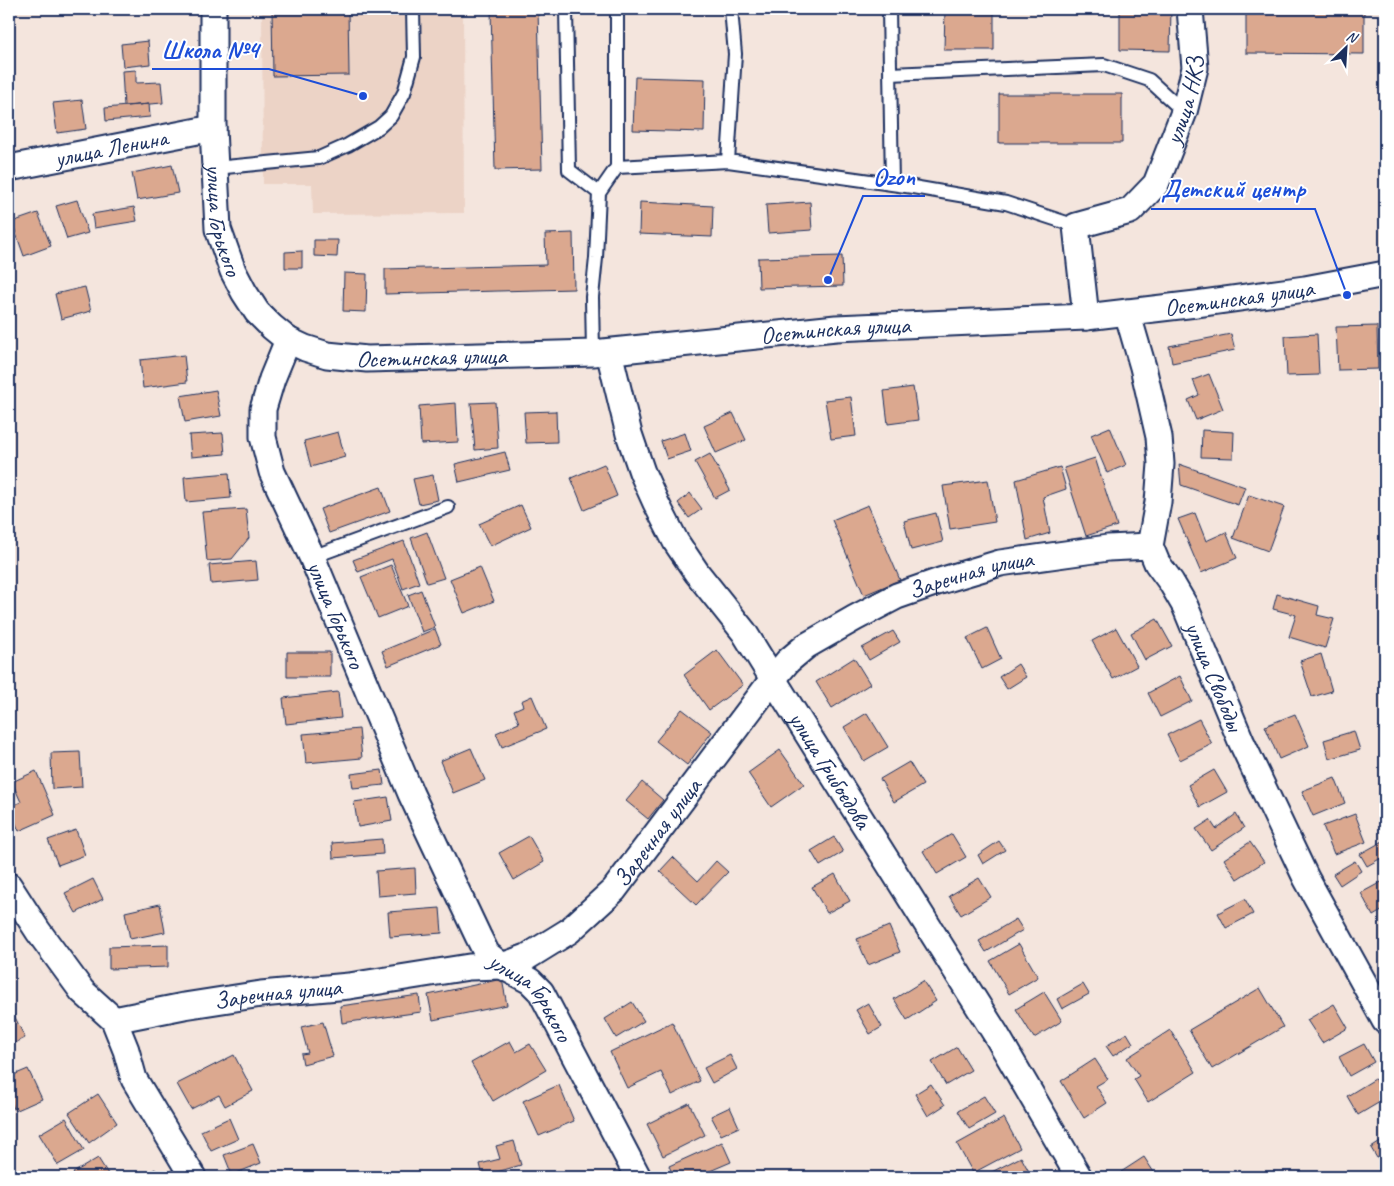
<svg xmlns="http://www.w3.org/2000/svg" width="1394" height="1186" font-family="Caveat,sans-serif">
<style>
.built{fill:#ecd3c6}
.building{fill:#dba88f;stroke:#1b2f5e}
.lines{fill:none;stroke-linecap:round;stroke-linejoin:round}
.lane-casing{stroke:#1b2f5e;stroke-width:16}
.street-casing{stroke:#1b2f5e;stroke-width:29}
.lane{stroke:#fff;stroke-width:12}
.street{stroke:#fff;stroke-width:25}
.labels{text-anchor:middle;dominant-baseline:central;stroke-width:4;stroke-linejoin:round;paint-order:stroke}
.street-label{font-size:24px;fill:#1b2f5e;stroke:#fff}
.leader{fill:none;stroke:#1d4ed8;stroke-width:2}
.callout-dot{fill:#1d4ed8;stroke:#fff;stroke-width:2}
.callout-label{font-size:25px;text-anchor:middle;font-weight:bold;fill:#1d4ed8;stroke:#fff;stroke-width:4;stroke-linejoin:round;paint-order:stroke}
</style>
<rect width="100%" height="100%" fill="#f4e5dd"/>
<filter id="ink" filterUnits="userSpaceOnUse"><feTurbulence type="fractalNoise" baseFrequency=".02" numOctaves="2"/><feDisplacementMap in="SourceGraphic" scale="10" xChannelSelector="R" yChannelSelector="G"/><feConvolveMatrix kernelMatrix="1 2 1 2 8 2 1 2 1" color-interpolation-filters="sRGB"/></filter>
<g filter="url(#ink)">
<path class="built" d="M262 9H463L464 213 313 214 312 184H263Z"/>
<path class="building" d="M272 9H348L349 75 273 76Z
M491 9H538L542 169 495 170Z
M945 9H994V50H944Z
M1120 9H1171L1170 51 1120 50Z
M1246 9H1364V54L1246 53Z
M148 41 150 64 123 67 121 44Z
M136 70V83L161 82 163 103 124 106 122 71Z
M635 77 705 79 704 132 633 130Z
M999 94H1122V143H999Z
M82 100 86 129 57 133 53 103Z
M149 104 150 117 106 121 105 108Z
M172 165 178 193 137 200 132 173Z
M77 200 88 233 67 239 56 206Z
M640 202 713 206 712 237 639 234Z
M810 202 812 230 768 233 766 205Z
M134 207 137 221 94 228 92 214Z
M38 213 51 246 24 256 12 222Z
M573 233 574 289 385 294V269L546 265 545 234Z
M314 240H338L337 257 314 256Z
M302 251V268H285V252Z
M842 256 843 286 759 288 758 258Z
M344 273 367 274 366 312 343 311Z
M85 287 91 311 61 319 55 294Z
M1377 326 1378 369 1338 370 1336 327Z
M1231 334 1235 350 1172 363 1169 346Z
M1317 334 1319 375 1287 376 1285 336Z
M184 355 187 382 143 388 140 360Z
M1209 374 1223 409 1196 420 1188 400 1199 395 1193 380Z
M913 387 918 420 888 424 884 391Z
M216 390 221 416 185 422 180 396Z
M851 397 856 436 831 439 825 400Z
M495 402 498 448 475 450 471 403Z
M456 403 458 442 421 444 419 406Z
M556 411 557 442 526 443 524 412Z
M733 413 746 440 716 453 704 426Z
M1110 427 1126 465 1107 473 1091 435Z
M1202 430 1234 432 1233 458 1201 457Z
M338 432 345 457 311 467 304 441Z
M223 433 225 454 191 457 189 435Z
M685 433 691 451 667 459 661 441Z
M505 452 510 470 459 482 455 464Z
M710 454 730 490 715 498 695 462Z
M1095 458 1117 526 1086 536 1064 468Z
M604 464 617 496 584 510 571 478Z
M1179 464 1245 487 1238 505 1181 485Z
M1060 467 1066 489 1043 497 1050 533 1027 540 1016 480Z
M229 473 231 498 186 502 184 477Z
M433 475 438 500 419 504 413 479Z
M988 480 995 522 950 529 943 486Z
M381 487 390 511 329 533 320 509Z
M690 493 702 509 689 518 678 503Z
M1249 495 1284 507 1268 551 1233 538Z
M521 505 531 527 490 546 479 524Z
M868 505 900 580 864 595 832 520Z
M246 509 249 538 232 559 207 561 202 512Z
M936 513 943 542 911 550 904 521Z
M1195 513 1206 541 1226 532 1237 558 1201 573 1178 519Z
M427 532 444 578 427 583 411 538Z
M404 541 419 583 403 589 392 559 358 572 353 560Z
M256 561 258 580 211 584 209 565Z
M391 565 408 606 378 618 361 577Z
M480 567 494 601 464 613 450 579Z
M421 590 435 627 422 632 408 595Z
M1277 594 1319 606 1317 615 1334 619 1325 648 1289 637 1296 615 1273 609Z
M1157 619 1172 646 1145 660 1131 633Z
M987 628 1001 659 982 669 967 638Z
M1116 628 1137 666 1113 679 1092 641Z
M435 629 441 644 388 666 382 651Z
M893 631 900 642 869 660 862 648Z
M717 650 743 685 709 710 684 675Z
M287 652H330V677H287Z
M1321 654 1332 691 1312 697 1300 661Z
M854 658 870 684 832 708 816 682Z
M1018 664 1026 677 1007 689 999 677Z
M1180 676 1192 701 1160 717 1148 693Z
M338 692 341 718 286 724 283 698Z
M532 696 546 729 502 747 496 733 519 723 514 710 523 706 521 701Z
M682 709 712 732 687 765 656 741Z
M867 713 888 747 864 761 844 727Z
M1295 714 1309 746 1279 759 1265 726Z
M1199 719 1212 744 1180 760 1167 735Z
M359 729 362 758 306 763 303 734Z
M1354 731 1360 750 1329 759 1324 740Z
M471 748 485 780 453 793 440 761Z
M780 750 804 784 771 807 748 773Z
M80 752 82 787 52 789 51 753Z
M909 762 923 785 894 802 880 779Z
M382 770 384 785 353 788 351 774Z
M1214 770 1227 792 1200 807 1188 785Z
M36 771 55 815 19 831 9 807 21 802 12 782Z
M1335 778 1345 803 1313 816 1302 791Z
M642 782 663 800 648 819 626 801Z
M388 797 392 821 358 827 354 802Z
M1236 814 1244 828 1211 850 1196 829 1210 820 1216 829Z
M1355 814 1366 842 1334 854 1323 826Z
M76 830 85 855 58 865 48 840Z
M952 834 966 857 937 874 923 851Z
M529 836 544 862 514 880 499 853Z
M834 837 843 852 820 866 811 851Z
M382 839 383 854 333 858 332 843Z
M1385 840V856L1367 866 1360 854Z
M999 841 1005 850 983 864 978 855Z
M1250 842 1264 862 1237 879 1224 859Z
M673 857 698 881 716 861 728 872 696 905 660 871Z
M1355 861 1361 871 1340 885 1333 874Z
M415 868 416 893 378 896 376 871Z
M835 874 850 901 827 913 812 887Z
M979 878 991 897 961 915 949 896Z
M93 879 103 899 76 913 65 893Z
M1385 880V909L1373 916 1361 893Z
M1245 899 1253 914 1226 928 1218 913Z
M160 904 165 932 130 939 125 912Z
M440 908 442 933 390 937 388 912Z
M1016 919 1023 930 986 952 979 941Z
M889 926 900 952 868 965 857 939Z
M1019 944 1038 977 1009 994 990 961Z
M168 945V967L109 969V947Z
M502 979 507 1005 433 1020 428 995Z
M923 981 936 1001 907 1020 894 999Z
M1083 984 1089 994 1062 1009 1057 999Z
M1260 988 1283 1027 1212 1069 1189 1030Z
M1044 992 1062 1021 1034 1038 1016 1009Z
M419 995 421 1012 342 1023 340 1006Z
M632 1002 644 1021 616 1038 605 1019Z
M868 1003 882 1027 870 1034 856 1010Z
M1334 1004 1348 1028 1322 1043 1307 1020Z
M14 1015 25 1038 9 1046V1017Z
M323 1022 333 1056 303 1064 301 1054 308 1053 301 1027Z
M672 1022 700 1081 672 1095 661 1072 627 1088 610 1052Z
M1170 1030 1196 1072 1148 1102 1134 1079 1139 1076 1127 1058Z
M1127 1033 1133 1043 1113 1056 1106 1046Z
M510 1041 516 1052 530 1044 546 1070 493 1101 471 1063Z
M1364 1044 1374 1062 1349 1076 1339 1057Z
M957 1047 971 1070 946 1085 932 1062Z
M234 1055 253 1091 225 1106 219 1095 191 1109 177 1084Z
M730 1055 737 1069 712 1083 704 1068Z
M1095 1059 1108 1079 1096 1086 1107 1103 1084 1118 1061 1081Z
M28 1069 42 1099 15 1111 9 1098V1077Z
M1375 1079 1385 1096V1099L1358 1115 1347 1096Z
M931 1084 945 1105 928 1116 915 1094Z
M559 1085 574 1121 539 1136 523 1101Z
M98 1094 117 1123 89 1143 69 1113Z
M984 1096 995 1114 969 1129 958 1111Z
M689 1103 705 1135 663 1156 647 1124Z
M730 1107 739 1127 721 1135 711 1116Z
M66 1118 84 1150 58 1165 39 1134Z
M229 1118 238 1139 211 1151 201 1131Z
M1004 1118 1020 1148 973 1173 957 1144Z
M1385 1139V1154L1377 1158 1371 1148Z
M514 1141 521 1165 483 1176 480 1164 500 1159 496 1146Z
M722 1142 731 1162 696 1177H674L669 1166Z
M253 1144 261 1163 232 1175 224 1155Z
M1021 1157 1032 1177H982Z
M1144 1157 1157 1177H1124L1121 1172Z
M98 1158 110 1177H76L73 1173Z
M155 1169 161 1177H141Z"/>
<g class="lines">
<defs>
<path id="lane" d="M566 9 569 170 599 193
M889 9 892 184
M890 74 1104 65 1149 80 1184 112
M728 161 735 54 731 9
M617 167V9
M215 168 319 158 348 145 379 127 391 116 404 93 414 57 413 9
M593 353 592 297 596 258 599 193 617 167 728 161 913 187 1006 203 1076 226
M312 557 448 507"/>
<g id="street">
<path id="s1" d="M213 9V128L218 229 233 271 244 292 257 312 272 327 288 340 305 348 327 355 367 359 593 353 836 328 1086 317 1196 304 1305 289 1385 274"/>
<path id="s2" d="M9 168 213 128"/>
<path id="s3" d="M1127 312 1143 367 1159 437 1161 464 1158 502 1150 546 1157 563 1171 582 1185 606 1241 741 1306 878 1385 1021"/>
<path id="s4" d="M1086 317 1076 226 1130 211 1156 184 1184 112 1195 68 1190 9"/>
<path id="s5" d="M288 340 272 379 263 409V437L272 472 312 557 411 794 478 936 487 954 502 966 530 981 541 992 638 1177"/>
<path id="s6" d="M609 352 629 434 642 472 656 503 676 542 697 573 744 632 773 679 997 1036 1079 1177"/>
<path d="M9 886 38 931 82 991 114 1020 126 1050 134 1079 193 1177"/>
<path id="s7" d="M114 1020 184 1006 261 994 349 986 469 967 502 966 527 957 569 931 614 890 773 679 788 661 806 646 855 618 897 596 940 581 1000 563 1108 548 1150 546"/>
</g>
</defs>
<use href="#lane" class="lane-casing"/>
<use href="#street" class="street-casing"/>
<use href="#lane" class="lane"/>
<use href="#street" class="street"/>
</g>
</g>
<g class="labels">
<g class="street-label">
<text stroke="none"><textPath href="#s4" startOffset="274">улица НКЗ</textPath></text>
<text stroke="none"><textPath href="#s2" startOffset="104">улица Ленина</textPath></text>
<text stroke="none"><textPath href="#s1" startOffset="212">улица Горького</textPath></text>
<text stroke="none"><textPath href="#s1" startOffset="1311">Осетинская улица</textPath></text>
<text stroke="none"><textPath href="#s1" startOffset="906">Осетинская улица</textPath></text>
<text stroke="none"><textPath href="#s1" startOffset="501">Осетинская улица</textPath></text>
<text stroke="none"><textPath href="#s7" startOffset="1021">Заречная улица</textPath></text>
<text stroke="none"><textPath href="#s5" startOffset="294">улица Горького</textPath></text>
<text stroke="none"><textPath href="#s3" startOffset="385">улица Свободы</textPath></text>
<text stroke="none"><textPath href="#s6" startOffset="478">улица Грибоедова</textPath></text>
<text stroke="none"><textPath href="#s7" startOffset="601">Заречная улица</textPath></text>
<text stroke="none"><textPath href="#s7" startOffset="166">Заречная улица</textPath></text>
<text stroke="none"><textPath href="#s5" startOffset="729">улица Горького</textPath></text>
</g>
</g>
<path class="leader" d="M363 96L269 69H152M828 280L863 196H925M1347 295L1315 209H1151"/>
<g class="callout-dot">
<circle cx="363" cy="96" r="5"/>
<circle cx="828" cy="280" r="5"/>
<circle cx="1347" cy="295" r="5"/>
</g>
<g class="callout-label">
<text x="210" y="58">Школа №4</text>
<text x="894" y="185">Ozon</text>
<text x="1233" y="197">Детский центр</text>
</g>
<rect width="1394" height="1186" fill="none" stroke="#fff" stroke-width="30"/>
<rect x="15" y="15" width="1364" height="1156" fill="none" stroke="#1b2f5e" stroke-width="2" filter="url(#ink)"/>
<g transform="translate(1346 48) rotate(25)" stroke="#ffffff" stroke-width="4" paint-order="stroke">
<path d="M0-4L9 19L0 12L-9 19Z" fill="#1b2f5e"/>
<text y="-8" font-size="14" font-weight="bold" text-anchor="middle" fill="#1b2f5e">N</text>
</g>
</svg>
